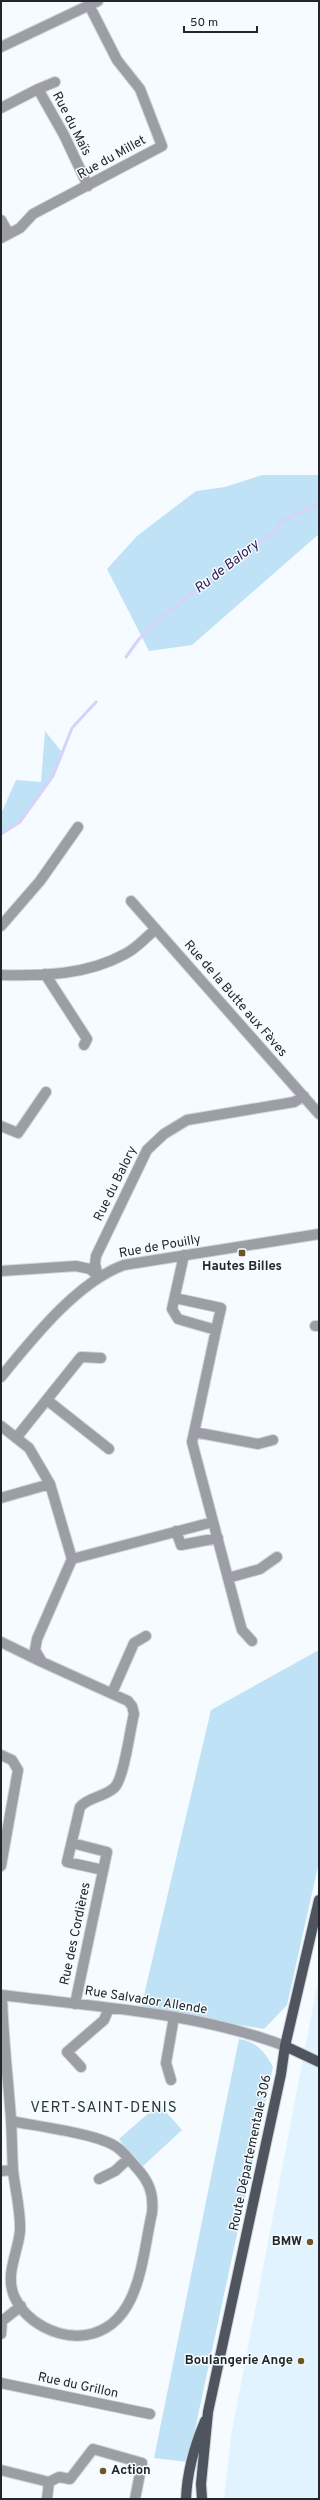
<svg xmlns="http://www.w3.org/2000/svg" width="320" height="2500" font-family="Overpass,sans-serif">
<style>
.built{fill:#e1f3fe}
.green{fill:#bfe2f6}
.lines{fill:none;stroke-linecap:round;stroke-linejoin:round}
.stream{stroke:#d7d1fb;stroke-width:3}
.minor-casing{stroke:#cfd5d8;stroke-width:12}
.major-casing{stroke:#cfd5d8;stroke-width:12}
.minor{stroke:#9b9ea4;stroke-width:10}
.major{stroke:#4f555e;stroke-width:10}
.poi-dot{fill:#6e5627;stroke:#f5fbfe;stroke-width:1.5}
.labels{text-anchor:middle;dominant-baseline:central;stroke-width:3;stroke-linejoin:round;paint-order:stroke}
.street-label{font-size:13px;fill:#21272a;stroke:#f5fbfe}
.poi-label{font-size:13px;font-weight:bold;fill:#21272a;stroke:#f5fbfe;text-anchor:end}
.water-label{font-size:14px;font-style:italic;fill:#2e2154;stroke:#f5fbfe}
.quarter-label{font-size:15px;letter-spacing:1px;fill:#2c383f;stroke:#f5fbfe}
</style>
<rect width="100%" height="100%" fill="#f5fbfe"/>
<path class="built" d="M319 1975V2499H224L231 2436Z"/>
<path class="green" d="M262 475H319V534L192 645 149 651 107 569 137 536 196 491 225 487Z
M45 731 61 751 53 776 20 822 1 834V814L16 780 41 782Z
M319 1650V1862L287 2005 264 2029 141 2008 211 1710Z
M239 2039C257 2042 265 2052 273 2067L188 2462 154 2458Z
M159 2104 182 2130 142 2167 119 2139Z"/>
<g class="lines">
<path class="stream" d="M126 657 139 639 163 616 213 577 227 570 249 548 271 534 284 520 319 504
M1 834 20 822 53 776 72 728 96 702"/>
<defs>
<path id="minor" d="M1 47 98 1
M38 89 55 82
M1 108 38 89 64 135 88 186
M1 220 9 234
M1 238 20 228 33 214 162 146 140 89 117 60 89 5
M131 901 319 1114
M1 926 40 881 78 827
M45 974 87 1039 84 1045
M1 975C43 976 87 975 125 954 136 949 146 937 156 929
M1 1126 18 1133 46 1092
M184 1255 172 1309 178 1319 216 1330 192 1442 238 1616 242 1630 252 1641
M1 1271 76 1266 90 1269 98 1276
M98 1276 95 1264 96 1256 147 1150 164 1134 187 1120 294 1102 304 1096
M175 1298 221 1308 216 1330
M315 1326H319
M1 1377C33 1338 77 1282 124 1265L319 1234
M47 1400 109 1449
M1 1426 29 1448 50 1484 72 1559 213 1522
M194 1432 258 1444 273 1440
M16 1438 81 1357 101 1358
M1 1498 50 1484
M176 1531 181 1545 218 1538
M72 1559 37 1639 35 1650 42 1662 128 1701 132 1706 134 1714C130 1729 124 1780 114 1788 104 1797 89 1797 80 1807L67 1862 103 1870
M228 1578 260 1569 277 1557
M1 1642 42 1662
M112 1693 134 1643 146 1636
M1 1755 12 1760 18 1770 1 1866
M72 1843 107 1852 75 2004
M1 1995C96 2007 195 2012 285 2046
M2 1995C3 2037 8 2078 11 2119 12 2136 12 2153 13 2170 15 2190 21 2211 20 2231 18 2253 5 2273 14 2296 26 2323 58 2339 86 2335 141 2326 142 2255 152 2213 154 2193 149 2181 135 2166 130 2161 125 2153 118 2148 101 2134 36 2126 11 2121
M81 2067 67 2052 104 2020 109 2008
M171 2080 166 2063 174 2017
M1 2171 13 2170
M99 2179 115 2171 128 2159
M1 2334 2 2321 21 2306
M1 2383 150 2414
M1 2470 49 2482 47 2499
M49 2482 59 2477 70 2479 93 2449 142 2463 135 2499"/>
<path id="major" d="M285 2046 319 2062
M186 2499C187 2472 194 2447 205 2421
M202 2499 201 2484 208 2412 281 2074 285 2046 319 1900"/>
</defs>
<use href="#minor" class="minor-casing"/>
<use href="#major" class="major-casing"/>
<use href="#minor" class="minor"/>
<use href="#major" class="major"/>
</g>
<g class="poi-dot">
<rect x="238" y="1249" width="8" height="8" rx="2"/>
<circle cx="310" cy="2242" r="4"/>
<circle cx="301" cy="2361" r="4"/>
<circle cx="103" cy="2471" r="4"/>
</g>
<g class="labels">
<g class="street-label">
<text transform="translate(71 124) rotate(63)">Rue du Maïs</text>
<text transform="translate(112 158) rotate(-29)">Rue du Millet</text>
<text transform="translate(235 999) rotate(49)">Rue de la Butte aux Fèves</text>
<text transform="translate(116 1184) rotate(-64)">Rue du Balory</text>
<text transform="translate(160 1247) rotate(-10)">Rue de Pouilly</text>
<text transform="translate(76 1934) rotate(-78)">Rue des Cordières</text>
<text transform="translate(146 2001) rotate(9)">Rue Salvador Allende</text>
<text transform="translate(251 2153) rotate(-78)">Route Départementale 306</text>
<text transform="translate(78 2386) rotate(12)">Rue du Grillon</text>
</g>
<g class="poi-label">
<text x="242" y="1267" text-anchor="middle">Hautes Billes</text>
<text x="302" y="2242">BMW</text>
<text x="293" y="2361">Boulangerie Ange</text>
<text x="111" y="2471" text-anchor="start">Action</text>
</g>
<g class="water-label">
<text transform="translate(227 567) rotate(-38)">Ru de Balory</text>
</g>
<g class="quarter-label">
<text x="104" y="2108">VERT-SAINT-DENIS</text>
</g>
</g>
<rect width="320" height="2500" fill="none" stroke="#21272a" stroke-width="4"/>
<path d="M184 26v6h73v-6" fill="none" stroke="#21272a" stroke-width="2"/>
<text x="190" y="26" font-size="12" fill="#21272a" stroke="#f5fbfe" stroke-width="3" paint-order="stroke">50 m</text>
</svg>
